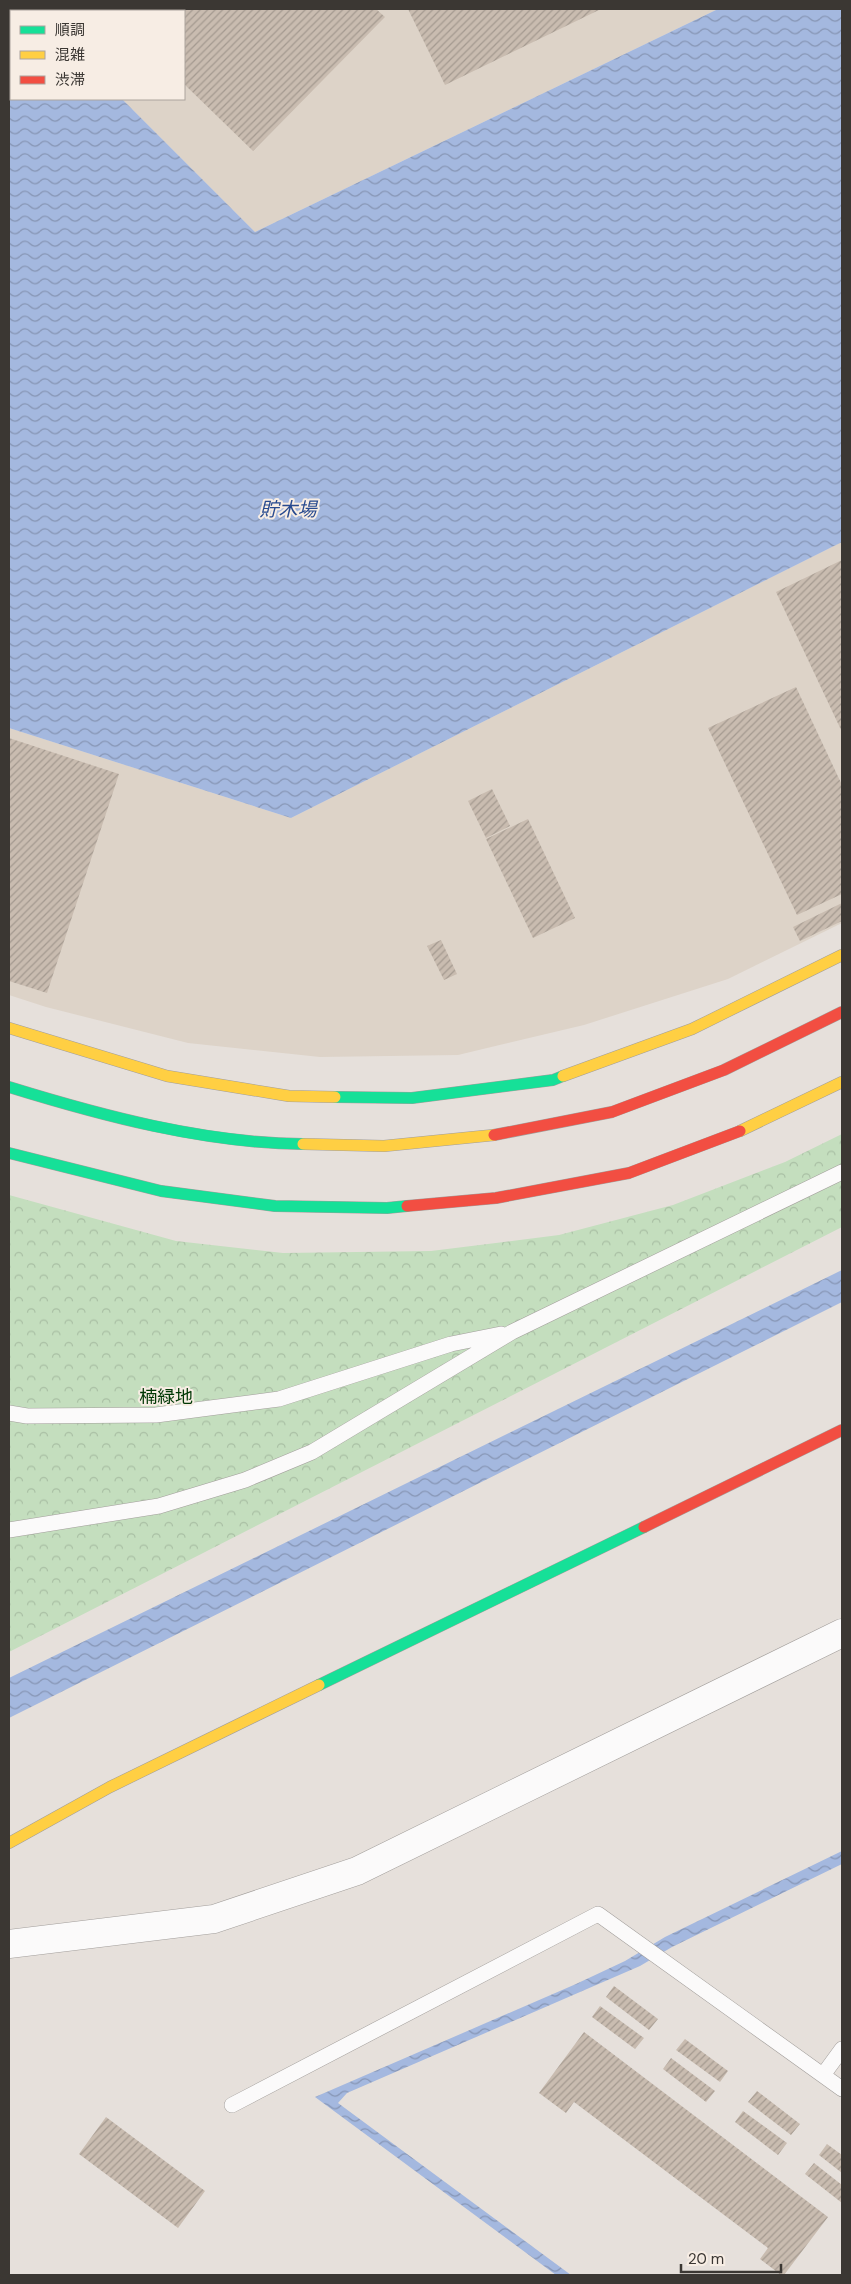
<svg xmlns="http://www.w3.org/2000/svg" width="851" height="2284" font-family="'DM Sans','Noto Sans JP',sans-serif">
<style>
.built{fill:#ddd3c8}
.park{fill:url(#park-crowns)}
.water{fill:url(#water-waves)}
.building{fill:url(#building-hatch)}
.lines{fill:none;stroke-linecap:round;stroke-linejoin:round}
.lane-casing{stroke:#a29e9b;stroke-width:16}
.street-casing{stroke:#a29e9b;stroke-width:29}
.fast-casing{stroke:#a29e9b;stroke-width:12}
.slow-casing{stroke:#a29e9b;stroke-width:12}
.jam-casing{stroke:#a29e9b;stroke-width:12}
.lane{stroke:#fbfafa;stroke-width:15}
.street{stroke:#fbfafa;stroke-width:28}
.fast{stroke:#16e098;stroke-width:11}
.slow{stroke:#ffcf43;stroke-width:11}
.jam{stroke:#f24e42;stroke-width:11}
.labels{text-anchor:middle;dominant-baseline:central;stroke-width:4;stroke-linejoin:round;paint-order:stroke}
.park-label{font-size:18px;fill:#003805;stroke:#f7ede4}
.water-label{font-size:19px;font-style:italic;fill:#284a8f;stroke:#f7ede4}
</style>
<defs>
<pattern id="park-crowns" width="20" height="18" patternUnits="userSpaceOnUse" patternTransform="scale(1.25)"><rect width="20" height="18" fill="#c4debe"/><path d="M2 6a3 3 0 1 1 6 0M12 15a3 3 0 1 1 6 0" fill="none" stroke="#a9bfa4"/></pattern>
<pattern id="water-waves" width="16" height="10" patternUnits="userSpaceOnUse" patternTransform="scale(1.25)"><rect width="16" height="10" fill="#a4b8df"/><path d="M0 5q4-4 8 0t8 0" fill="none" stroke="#8796b5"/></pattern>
<pattern id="building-hatch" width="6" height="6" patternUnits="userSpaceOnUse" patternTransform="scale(1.25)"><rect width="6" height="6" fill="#c9bcb0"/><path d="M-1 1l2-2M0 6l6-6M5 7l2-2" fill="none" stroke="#a49a90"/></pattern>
</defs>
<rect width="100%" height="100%" fill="#e6e0db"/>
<path class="built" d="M32 9H718L255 232 122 99H184V11H34Z
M842 542V923L728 979 584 1025 458 1055 320 1057 188 1043 46 1007 9 995V728L291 818Z"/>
<path class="park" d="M842 1134V1227L9 1652V1195L176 1241 283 1253 431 1251 559 1235 673 1205 785 1162Z"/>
<path class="water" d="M9 9H32L34 11H11V99H122L255 232 718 9H842V542L291 818 9 728Z
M842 1270V1302L9 1718V1678Z
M842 1851V1864L672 1947 640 1966 347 2093 338 2103 571 2275H556L315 2097 576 1984 625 1961 665 1937Z"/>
<path class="building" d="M108 9H134L132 11H110Z
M135 9H376L385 17 253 151 184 84V11H133Z
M408 9H601L445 85Z
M842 560V732L776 592Z
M796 687 842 785V894L797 915 708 728Z
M9 738 119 774 47 993 9 981Z
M492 789 510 826 486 838 468 801Z
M528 819 575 918 533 938 486 839Z
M842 903V921L800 941 793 927Z
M441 940 457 974 444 980 427 946Z
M614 1986 658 2019 649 2030 606 1997Z
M600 2006 644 2038 635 2049 592 2017Z
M584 2032 828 2217 784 2275H781L760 2259 768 2248 574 2102 566 2113 539 2093Z
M685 2039 728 2071 720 2082 676 2050Z
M671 2058 715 2091 706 2102 663 2069Z
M757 2091 800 2124 791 2135 748 2102Z
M743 2111 787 2143 778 2155 735 2122Z
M106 2117 205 2191 178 2228 79 2154Z
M827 2144 842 2155V2173L819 2155Z
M814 2163 842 2185V2203L805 2174Z"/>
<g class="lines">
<defs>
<path id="lane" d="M9 1413 27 1416 156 1415 279 1399 451 1344 501 1334
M9 1530 159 1506 245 1480 312 1452 512 1332 842 1172
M823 2075 842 2049
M232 2105 598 1914 842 2089"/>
<path id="street" d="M9 1944 214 1919 357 1871 842 1633"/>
<path id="fast" d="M9 1087C103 1116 204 1143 303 1144
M335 1097 412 1098 553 1080 563 1076
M9 1153 161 1191 275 1206 387 1208 407 1206
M319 1685 644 1527"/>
<path id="slow" d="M9 1028 167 1076 289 1096 335 1097
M563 1076 692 1029 842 955
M740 1131 842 1082
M303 1144 384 1146 494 1135
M9 1843 110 1787 319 1685"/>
<path id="jam" d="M494 1135 612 1112 724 1070 842 1012
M407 1206 496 1198 629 1173 740 1131
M644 1527 842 1430"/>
</defs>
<use href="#lane" class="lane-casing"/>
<use href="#street" class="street-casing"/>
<use href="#fast" class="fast-casing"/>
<use href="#slow" class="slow-casing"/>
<use href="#jam" class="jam-casing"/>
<use href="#lane" class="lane"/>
<use href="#street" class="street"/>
<use href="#fast" class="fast"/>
<use href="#slow" class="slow"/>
<use href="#jam" class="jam"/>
</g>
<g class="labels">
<g class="park-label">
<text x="166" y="1397">楠緑地</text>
</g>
<g class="water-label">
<text x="288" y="509">貯木場</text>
</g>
</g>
<rect width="851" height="2284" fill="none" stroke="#3b3733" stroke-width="20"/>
<rect x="10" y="10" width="175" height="90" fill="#f7ede4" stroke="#aca49d"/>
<rect x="20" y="26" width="25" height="8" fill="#16e098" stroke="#aca49d"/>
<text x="55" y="35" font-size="15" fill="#3b3733">順調</text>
<rect x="20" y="51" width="25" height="8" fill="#ffcf43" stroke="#aca49d"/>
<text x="55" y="60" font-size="15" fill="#3b3733">混雑</text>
<rect x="20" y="76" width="25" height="8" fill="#f24e42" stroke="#aca49d"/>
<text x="55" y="85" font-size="15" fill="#3b3733">渋滞</text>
<path d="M681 2264v8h100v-8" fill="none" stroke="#3b3733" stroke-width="2.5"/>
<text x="688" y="2264" font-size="15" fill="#3b3733" stroke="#f7ede4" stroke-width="4" paint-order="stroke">20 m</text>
</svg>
